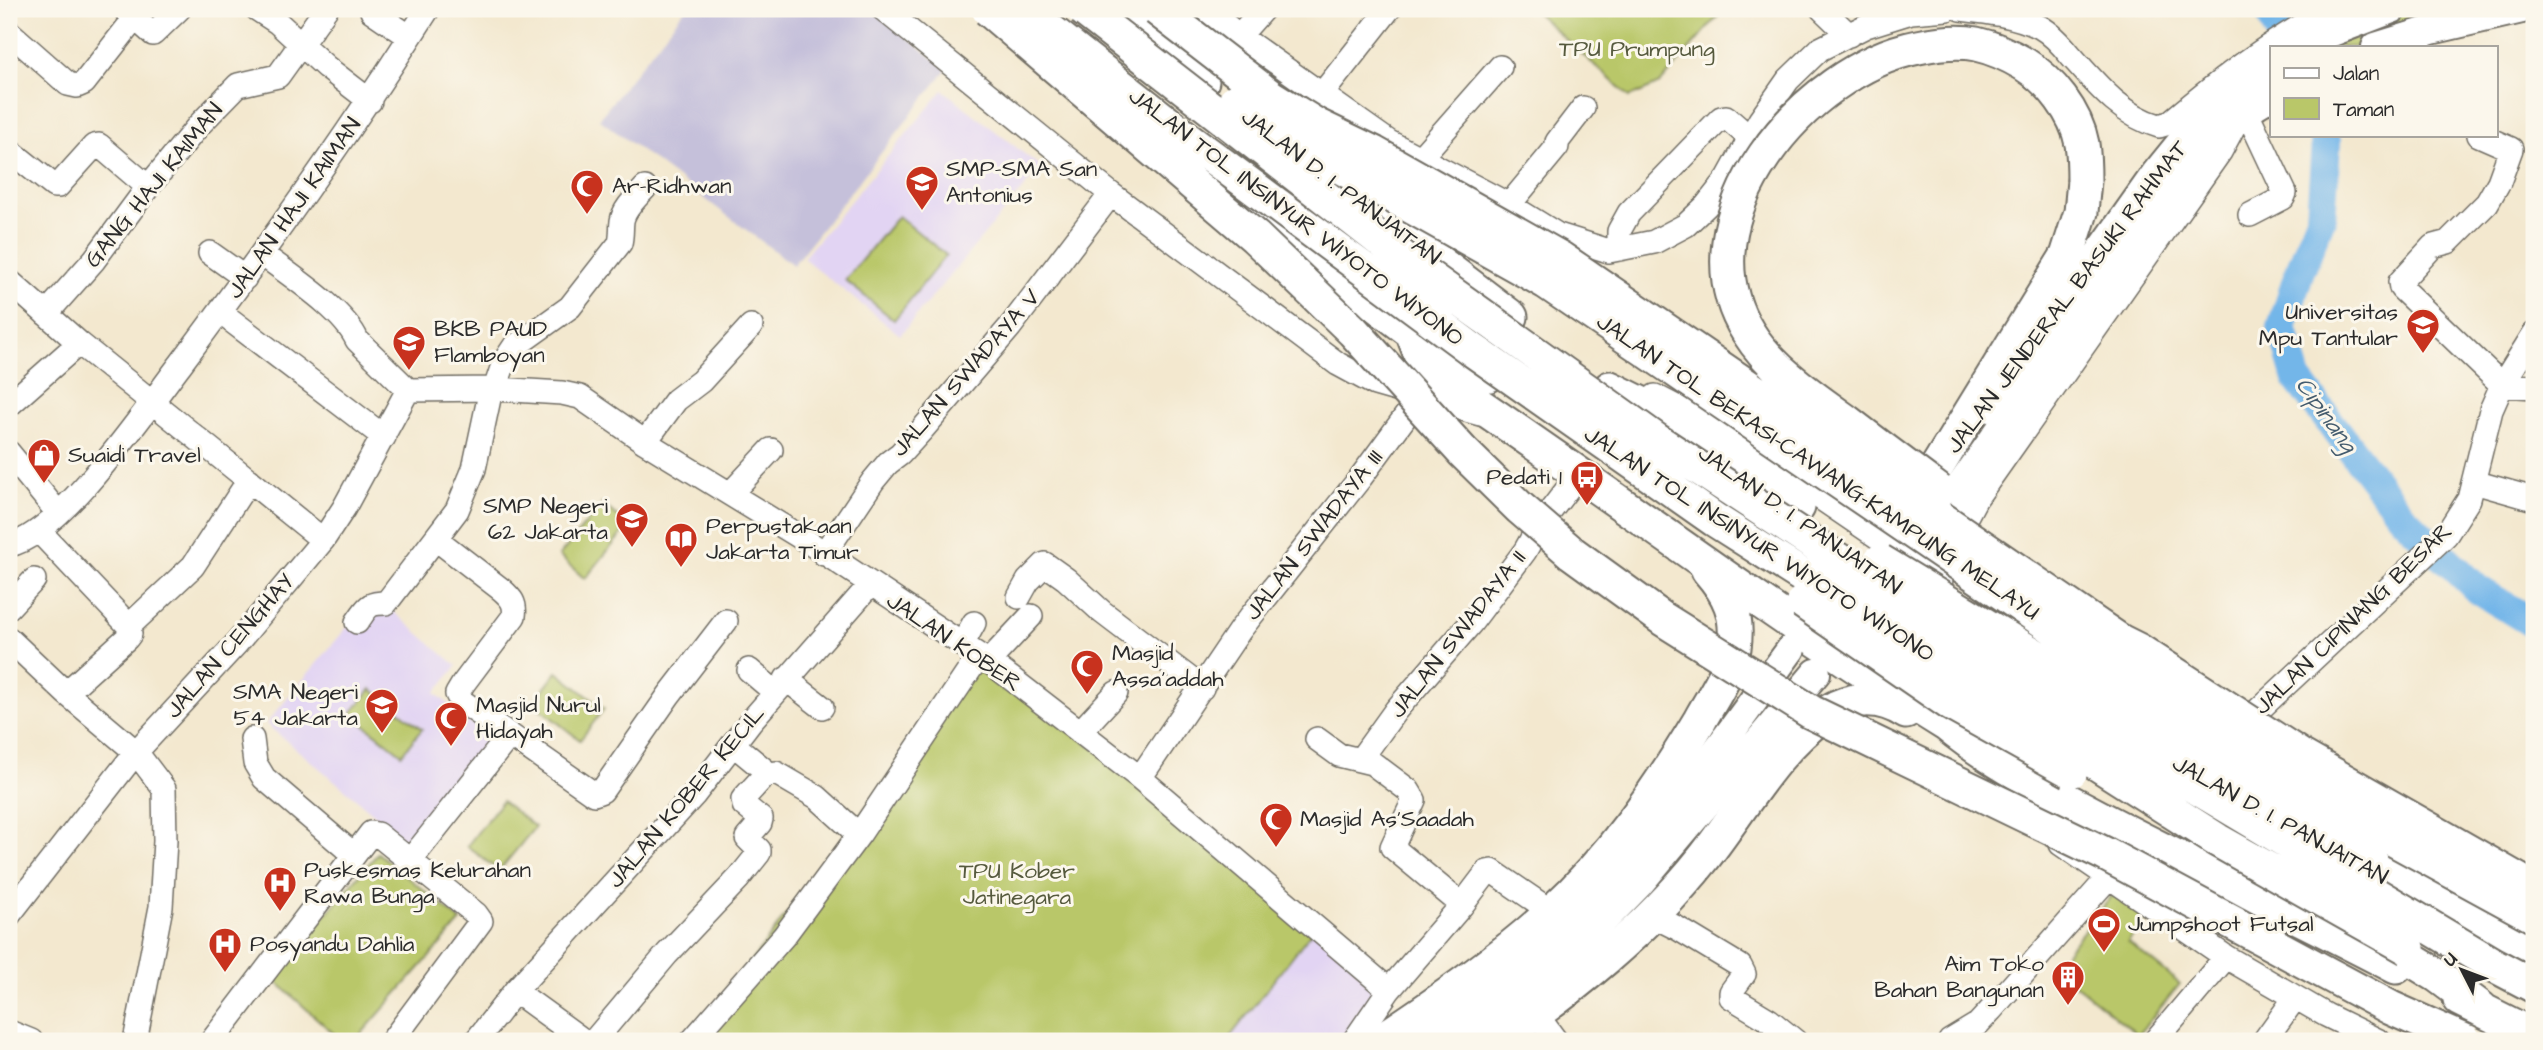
<svg xmlns="http://www.w3.org/2000/svg" width="2543" height="1050" font-family="'Architects Daughter',sans-serif">
<style>
.built{fill:#e2d4f3}
.industrial{fill:#c5c0da}
.green{fill:#b9c769;stroke:#72794a;stroke-width:2}
.lines{fill:none;stroke-linecap:round;stroke-linejoin:round}
.river{stroke:#73b6e9;stroke-width:30}
.minor-casing{stroke:#716d64;stroke-width:26}
.major-casing{stroke:#716d64;stroke-width:32}
.highway-casing{stroke:#716d64;stroke-width:37}
.minor{stroke:#fff;stroke-width:23}
.major{stroke:#fff;stroke-width:28}
.highway{stroke:#fff;stroke-width:33}
.highway-bridge-casing{stroke:#716d64;stroke-width:37;stroke-linecap:butt}
.highway-bridge{stroke:#fff;stroke-width:33}
.labels{text-anchor:middle;dominant-baseline:central;stroke-width:6;stroke-linejoin:round;paint-order:stroke}
.park-label{font-size:23px;fill:#565a3e;stroke:#fbf7ec}
.poi-label{font-size:23px;fill:#2b2b2b;stroke:#fbf7ec;text-anchor:start}
.street-label{font-size:23px;fill:#2b2b2b;stroke:#fbf7ec}
.water-label{font-size:24px;font-style:italic;fill:#445c6e;stroke:#fbf7ec}
</style>
<rect width="100%" height="100%" fill="#fbf7ec"/>
<filter id="ink" filterUnits="userSpaceOnUse"><feTurbulence type="fractalNoise" baseFrequency=".0143" numOctaves="2"/><feDisplacementMap in="SourceGraphic" scale="14" xChannelSelector="R" yChannelSelector="G"/><feConvolveMatrix kernelMatrix="1 2 1 2 8 2 1 2 1" color-interpolation-filters="sRGB"/></filter>
<filter id="wash" filterUnits="userSpaceOnUse"><feTurbulence type="fractalNoise" baseFrequency=".00686" numOctaves="4" result="noise"/><feDisplacementMap in="SourceGraphic" scale="28" xChannelSelector="R" yChannelSelector="G"/><feGaussianBlur stdDeviation="1.57" result="paint"/><feColorMatrix in="noise" values="0 0 0 0 0 0 0 0 0 0 0 0 0 0 0 0 0 1.4 0 .05"/><feComposite in="paint" operator="in"/></filter>
<g filter="url(#wash)">
<rect width="100%" height="100%" fill="#f3e8cf"/>
<path class="built" d="M943 90 1041 167 900 335 803 258Z
M374 595 457 666 435 693 499 746 408 854 371 823 376 815 266 724Z
M1316 926 1389 990 1354 1041H1227Z"/>
<path class="industrial" d="M685 9H871L947 69 793 265 599 119Z"/>
<path class="green" d="M1532 9H1724L1660 84 1630 97Z
M2392 9H2522L2376 47H2310Z
M898 216 946 255 894 320 845 280Z
M602 504 629 525 585 579 559 556Z
M979 656 1316 926 1227 1041H692Z
M557 672 604 709 580 740 533 703Z
M371 689 422 729 402 754 351 714Z
M502 801 535 827 499 871 467 846Z
M378 853 461 921 355 1041H342L272 978Z
M2116 891 2148 917 2128 942 2180 984 2138 1035 2054 967Z"/>
<g class="lines">
<path class="river" d="M2269 9 2285 47
M2323 135 2326 142 2321 218 2299 273 2282 327 2297 379 2402 516 2477 589 2534 624"/>
</g>
</g>
<g filter="url(#ink)">
<g class="lines">
<defs>
<path id="minor" d="M125 9 153 34 179 9
M257 9 277 22 326 67 370 101
M883 9 1111 194 1338 364 1375 384 1480 414
M1206 9 1239 36 1389 142 1509 205 1558 235 1609 251 1654 242 1686 225 1706 206 1728 178 1760 120 1788 80 1820 49 1866 26 1911 12 1947 9
M1822 9 1849 35
M1961 9C1987 12 2015 15 2040 27 2051 33 2063 46 2071 56 2097 85 2121 115 2159 126L2169 123C2220 80 2273 38 2333 9
M372 11 410 37
M9 32 68 84 77 86 84 83 135 18
M1239 36 1263 9
M1322 94 1389 9
M2246 110 2285 193 2283 198 2250 215
M2479 135 2511 149 2499 182 2487 203 2448 242 2433 246 2400 282 2401 288 2502 385
M9 150 54 186H58L94 146 99 145 148 187
M1420 158 1500 67
M1509 205 1557 147V142L1583 108
M1619 249V231L1629 213 1721 118 1726 117 1750 138
M210 253 245 278
M262 254C289 275 343 309 357 340L408 390
M9 281 79 343 323 540
M220 312 384 437
M46 314 94 260 148 187 199 125 238 85 278 76 326 9
M2502 385 2534 387
M495 389 504 362 514 347 570 307 620 243C622 235 621 229 622 221 624 208 637 197 645 188
M408 390 495 389 562 393 580 397 645 442 805 540 995 666 1140 778 1389 990
M1655 396 1722 431 1941 580
M9 405 79 343
M645 442 676 400 701 381 751 326
M9 453 58 513
M2474 482 2534 499
M731 493 771 450
M39 531 129 626
M436 539 502 590C511 598 516 603 514 616L463 684 457 694 460 700 594 794 602 791 669 695 726 621
M1952 543 1975 500 2220 152 2234 126
M9 545C61 535 148 406 182 362 268 247 351 130 428 9
M824 554 873 481 888 463 900 454 921 431 1010 327 1111 194
M1019 597 1028 581 1045 564 1066 579 1102 612 1202 688
M9 607 34 580
M357 622C368 607 367 603 386 603L390 598 457 510 474 469 491 389
M9 639 66 693 136 752 164 789 165 841 161 907 135 1041
M962 645 974 623
M988 662 1031 616
M749 670 775 692
M786 679 822 707
M66 693 127 638 130 634 129 626 193 566 249 480
M2238 729 2446 535 2469 499 2491 410 2502 385 2534 334
M1080 732 1116 693
M252 739 255 763 264 778 353 854
M1317 739 1339 755 1372 763 1408 790 1414 800 1392 847 1462 905
M733 744 768 773
M1360 760 1396 710 1471 623 1525 551 1539 526 1579 474
M1140 778 1240 630 1361 477 1419 398
M2361 843 2534 943
M2061 844 2226 957 2326 1015 2379 1041
M409 862 510 735
M9 915 136 752 237 643 323 540 344 508 408 390
M1651 915 1677 928 1740 966 1744 974 1731 992V997L1769 1020 1795 1041
M515 991 584 1041
M1536 1014 1556 1041
M9 1032 31 1041
M212 1041 371 833 377 834 476 914 481 921 392 1041
M476 1041 515 991 694 795 750 722 870 585
M594 1041 667 954 739 878 759 853V850L747 838 760 823 761 819 744 805 743 799 765 775 776 773 817 797 859 835
M692 1041 784 936 859 835 979 656
M1354 1041 1389 990 1462 905 1487 872 1492 871 1552 912
M1950 1041 1978 1024 1991 1010 2108 878
M2155 1041 2226 957
M2264 1041 2295 998"/>
<path id="major" d="M2302 47 2322 36 2392 9
M2376 47 2431 30 2522 9
M1990 408 2156 173 2195 125 2226 97 2272 65
M1934 524 2172 184C2204 146 2227 120 2272 95
M1418 1041C1461 1012 1505 984 1543 950 1641 862 1714 754 1791 649
M1456 1041 1543 976 1599 925 1639 884 1816 673"/>
<path id="highway" d="M1111 9 1202 81
M1298 155 1511 317
M1199 171 1412 332 1489 375
M1412 332 1423 361 1435 375C1607 490 1772 616 1947 725 1993 763 2045 788 2097 816 2196 868 2297 915 2396 967
M1610 388 1644 405 1798 507
M1929 480 2067 256 2081 212 2084 181
M2337 852 2534 962
M2379 940 2438 976 2481 1008
M2460 999 2534 1036
M1380 1041C1439 1002 1498 961 1551 913 1611 858 1658 790 1700 720 1712 698 1730 673 1734 648 1739 614 1729 594 1708 570
M1496 1041C1569 993 1648 928 1703 859 1742 810 1773 750 1826 713 1852 696 1880 695 1906 712"/>
</defs>
<use href="#minor" class="minor-casing"/>
<use href="#major" class="major-casing"/>
<use href="#highway" class="highway-casing"/>
<use href="#minor" class="minor"/>
<use href="#major" class="major"/>
<use href="#highway" class="highway"/>
<defs>
<path id="highway-bridge" d="M988 9 1255 237 1353 331 1463 452 1520 508 1572 553 1663 619 1811 712 2105 854 2391 1008 2465 1041
M1023 9 1184 136 1470 348 1715 520 2217 840 2408 948
M1083 9 1416 268 1656 440 2070 712 2492 964 2534 986
M1157 9 1271 97 1316 125 1374 153 1560 258 2120 641 2138 650 2301 756 2534 889
M1235 101 1298 143 1546 282 2174 710 2285 780 2534 916
M1939 491C1908 468 1877 445 1846 421 1811 396 1771 369 1748 332 1677 219 1806 69 1918 47 1937 43 1957 40 1976 44 1994 48 2009 55 2024 64 2051 81 2076 112 2082 144 2084 156 2084 168 2084 181
M1880 561 2371 860
M1803 602 1951 704 2071 771"/>
</defs>
<use href="#highway-bridge" class="highway-bridge-casing"/>
<use href="#highway-bridge" class="highway-bridge"/>
</g>
</g>
<defs>
<symbol id="school-pin" viewBox="-11 -11 22 30"><path d="M0 17L-7.5 6A9.5 9.5 0 1 1 7.5 6Z" fill="#c8321e" stroke="#fbf7ec"/><path d="M0-5L7-2L0 1L-7-2ZM-4 1L0 2.5L4 1V4Q0 6-4 4Z" fill="#fff"/></symbol>
<symbol id="mosque-pin" viewBox="-11 -11 22 30"><path d="M0 17L-7.5 6A9.5 9.5 0 1 1 7.5 6Z" fill="#c8321e" stroke="#fbf7ec"/><path d="M3.5-4.9A6 6 0 1 0 3.5 4.9A5 5 0 1 1 3.5-4.9Z" fill="#fff"/></symbol>
<symbol id="university-pin" viewBox="-11 -11 22 30"><path d="M0 17L-7.5 6A9.5 9.5 0 1 1 7.5 6Z" fill="#c8321e" stroke="#fbf7ec"/><path d="M0-5L7-2L0 1L-7-2ZM-4 1L0 2.5L4 1V4Q0 6-4 4Z" fill="#fff"/></symbol>
<symbol id="shop-pin" viewBox="-11 -11 22 30"><path d="M0 17L-7.5 6A9.5 9.5 0 1 1 7.5 6Z" fill="#c8321e" stroke="#fbf7ec"/><path d="M-5-2.5h2.3a2.7 3.5 0 0 1 5.4 0H5L5.5 6h-11ZM-1.5-2.5h3a1.5 2.3 0 0 0-3 0Z" fill="#fff"/></symbol>
<symbol id="bus-pin" viewBox="-11 -11 22 30"><path d="M0 17L-7.5 6A9.5 9.5 0 1 1 7.5 6Z" fill="#c8321e" stroke="#fbf7ec"/><path d="M-5-6H5V4H4V6H2V4H-2V6H-4V4H-5ZM-3.5-4V0h7V-4ZM-3.5 1.2v1.5H-2V1.2ZM2 1.2v1.5H3.5V1.2Z" fill="#fff"/></symbol>
<symbol id="library-pin" viewBox="-11 -11 22 30"><path d="M0 17L-7.5 6A9.5 9.5 0 1 1 7.5 6Z" fill="#c8321e" stroke="#fbf7ec"/><path d="M-6-4Q-3-5.5-.7-3.5V5Q-3 3-6 4ZM6-4Q3-5.5 .7-3.5V5Q3 3 6 4Z" fill="#fff"/></symbol>
<symbol id="hospital-pin" viewBox="-11 -11 22 30"><path d="M0 17L-7.5 6A9.5 9.5 0 1 1 7.5 6Z" fill="#c8321e" stroke="#fbf7ec"/><path d="M-5-5h3v3.5h4V-5h3V5h-3V1.5h-4V5h-3Z" fill="#fff"/></symbol>
<symbol id="stadium-pin" viewBox="-11 -11 22 30"><path d="M0 17L-7.5 6A9.5 9.5 0 1 1 7.5 6Z" fill="#c8321e" stroke="#fbf7ec"/><path d="M0-5a6.5 5 0 1 0 0 10a6.5 5 0 1 0 0-10ZM-3.5-1.8h7v3.6h-7Z" fill="#fff"/></symbol>
<symbol id="building-pin" viewBox="-11 -11 22 30"><path d="M0 17L-7.5 6A9.5 9.5 0 1 1 7.5 6Z" fill="#c8321e" stroke="#fbf7ec"/><path d="M-4-6H4V6H1V3H-1V6H-4ZM-2.5-4.3h1.7v1.8h-1.7ZM.8-4.3h1.7v1.8H.8ZM-2.5-1h1.7V.8h-1.7ZM.8-1h1.7V.8H.8Z" fill="#fff"/></symbol>
</defs>
<g fill-rule="evenodd">
<use href="#school-pin" x="903" y="163" width="38" height="52"/>
<use href="#mosque-pin" x="568" y="167" width="38" height="52"/>
<use href="#university-pin" x="2404" y="306" width="38" height="52"/>
<use href="#school-pin" x="390" y="323" width="38" height="52"/>
<use href="#shop-pin" x="25" y="436" width="38" height="52"/>
<use href="#bus-pin" x="1568" y="458" width="38" height="52"/>
<use href="#school-pin" x="613" y="500" width="38" height="52"/>
<use href="#library-pin" x="662" y="520" width="38" height="52"/>
<use href="#mosque-pin" x="1068" y="647" width="38" height="52"/>
<use href="#school-pin" x="363" y="686" width="38" height="52"/>
<use href="#mosque-pin" x="432" y="699" width="38" height="52"/>
<use href="#mosque-pin" x="1257" y="800" width="38" height="52"/>
<use href="#hospital-pin" x="261" y="864" width="38" height="52"/>
<use href="#stadium-pin" x="2085" y="905" width="38" height="52"/>
<use href="#hospital-pin" x="206" y="925" width="38" height="52"/>
<use href="#building-pin" x="2049" y="958" width="38" height="52"/>
</g>
<g class="labels">
<g class="park-label">
<text x="1637" y="49">TPU Prumpung</text>
<text x="1017" y="871">TPU Kober<tspan x="1017" dy="26">Jatinegara</tspan></text>
</g>
<g class="poi-label">
<text x="946" y="169">SMP-SMA San<tspan x="946" dy="26">Antonius</tspan></text>
<text x="612" y="186">Ar-Ridhwan</text>
<text x="2398" y="312" text-anchor="end">Universitas<tspan x="2398" dy="26">Mpu Tantular</tspan></text>
<text x="434" y="329">BKB PAUD<tspan x="434" dy="26">Flamboyan</tspan></text>
<text x="68" y="455">Suaidi Travel</text>
<text x="1562" y="477" text-anchor="end">Pedati 1</text>
<text x="608" y="506" text-anchor="end">SMP Negeri<tspan x="608" dy="26">62 Jakarta</tspan></text>
<text x="706" y="526">Perpustakaan<tspan x="706" dy="26">Jakarta Timur</tspan></text>
<text x="1112" y="653">Masjid<tspan x="1112" dy="26">Assa'addah</tspan></text>
<text x="358" y="692" text-anchor="end">SMA Negeri<tspan x="358" dy="26">54 Jakarta</tspan></text>
<text x="476" y="705">Masjid Nurul<tspan x="476" dy="26">Hidayah</tspan></text>
<text x="1300" y="819">Masjid As'Saadah</text>
<text x="304" y="870">Puskesmas Kelurahan<tspan x="304" dy="26">Rawa Bunga</tspan></text>
<text x="2128" y="924">Jumpshoot Futsal</text>
<text x="250" y="944">Posyandu Dahlia</text>
<text x="2044" y="964" text-anchor="end">Aim Toko<tspan x="2044" dy="26">Bahan Bangunan</tspan></text>
</g>
<g class="street-label">
<text transform="translate(154 185) rotate(-51)">GANG HAJI KAIMAN</text>
<text transform="translate(1341 187) rotate(37)">JALAN D. I. PANJAITAN</text>
<text transform="translate(294 208) rotate(-55)">JALAN HAJI KAIMAN</text>
<text transform="translate(1296 217) rotate(37)">JALAN TOL INSINYUR WIYOTO WIYONO</text>
<text transform="translate(2067 297) rotate(-53)">JALAN JENDERAL BASUKI RAHMAT</text>
<text transform="translate(966 373) rotate(-49)">JALAN SWADAYA V</text>
<text transform="translate(1818 467) rotate(34)">JALAN TOL BEKASI–CAWANG–KAMPUNG MELAYU</text>
<text transform="translate(1800 520) rotate(35)">JALAN D. I. PANJAITAN</text>
<text transform="translate(1314 535) rotate(-52)">JALAN SWADAYA III</text>
<text transform="translate(1759 544) rotate(33)">JALAN TOL INSINYUR WIYOTO WIYONO</text>
<text transform="translate(2353 619) rotate(-44)">JALAN CIPINANG BESAR</text>
<text transform="translate(1458 634) rotate(-52)">JALAN SWADAYA II</text>
<text transform="translate(954 642) rotate(34)">JALAN KOBER</text>
<text transform="translate(230 646) rotate(-49)">JALAN CENGHAY</text>
<text transform="translate(686 797) rotate(-50)">JALAN KOBER KECIL</text>
<text transform="translate(2280 820) rotate(29)">JALAN D. I. PANJAITAN</text>
</g>
<g class="water-label">
<text transform="translate(2326 415) rotate(54)">Cipinang</text>
</g>
</g>
<rect width="2543" height="1050" fill="none" stroke="#fbf7ec" stroke-width="35"/>
<rect x="2270" y="46" width="228" height="91" fill="#fbf7ec" stroke="#a8a59f" stroke-width="2"/>
<rect x="2284" y="68" width="35" height="10" fill="#ffffff" stroke="#a8a59f" stroke-width="2"/>
<text x="2333" y="80" font-size="21" fill="#2b2b2b">Jalan</text>
<rect x="2284" y="98" width="35" height="21" fill="#b9c769" stroke="#a8a59f" stroke-width="2"/>
<text x="2333" y="116" font-size="21" fill="#2b2b2b">Taman</text>
<g transform="translate(2462 970) rotate(312)" stroke="#fbf7ec" stroke-width="5" paint-order="stroke">
<path d="M0-5L12 26L0 18L-12 26Z" fill="#2b2b2b"/>
<text y="-10" font-size="19" font-weight="bold" text-anchor="middle" fill="#2b2b2b">U</text>
</g>
</svg>
